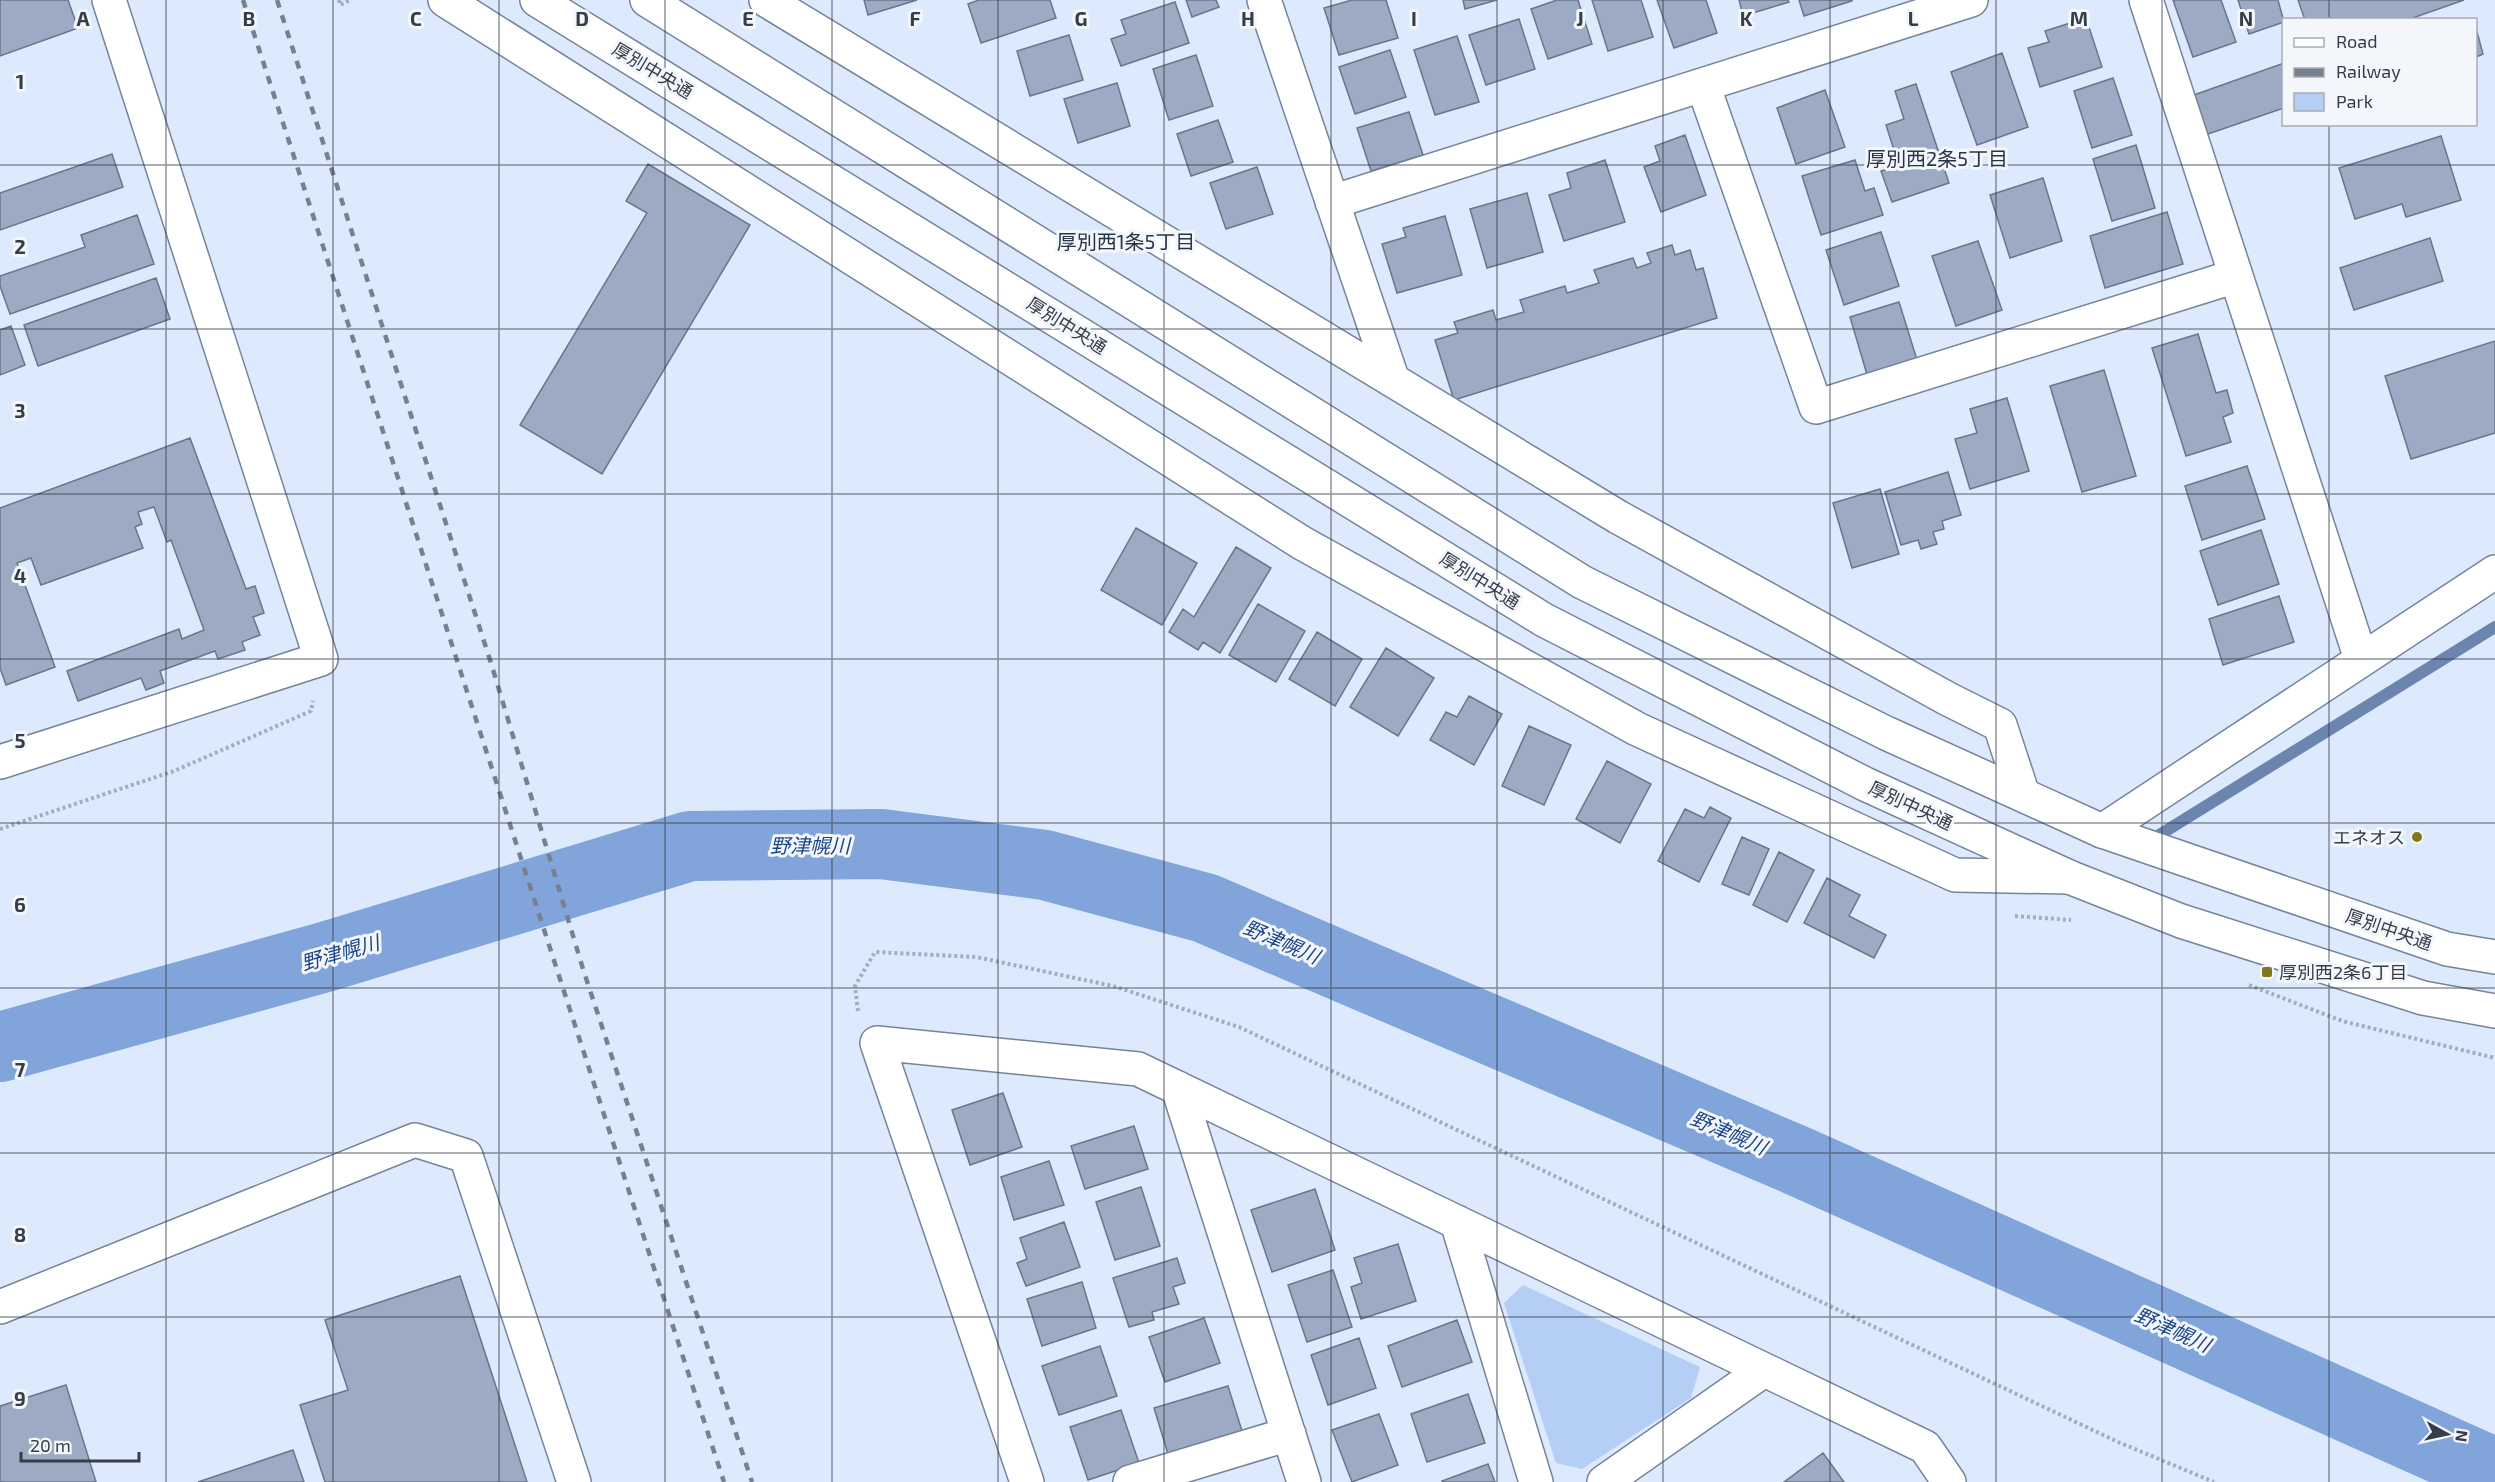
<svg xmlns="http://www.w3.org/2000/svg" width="2495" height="1482" font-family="'Exo 2','Noto Sans JP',sans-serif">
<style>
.green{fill:#b4cef6}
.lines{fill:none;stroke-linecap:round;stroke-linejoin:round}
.stream{stroke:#6b85af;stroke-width:12}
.river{stroke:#81a4db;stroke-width:70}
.building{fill:#9cabc3;stroke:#68768c;stroke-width:1.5}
.street-casing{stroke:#76849a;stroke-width:36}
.secondary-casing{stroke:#76849a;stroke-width:36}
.path{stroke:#a2adbd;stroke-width:4;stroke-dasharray:3 3;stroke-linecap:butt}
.street{stroke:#fff;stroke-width:33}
.secondary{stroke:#fff;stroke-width:33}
.rail{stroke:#77808e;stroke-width:4.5;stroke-dasharray:8 8;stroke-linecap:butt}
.grid{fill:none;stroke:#373d47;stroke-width:1.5;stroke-opacity:0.55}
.poi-dot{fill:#82771c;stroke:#f3f6fb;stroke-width:2}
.labels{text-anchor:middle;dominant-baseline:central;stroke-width:6;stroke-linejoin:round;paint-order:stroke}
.street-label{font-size:18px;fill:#373d47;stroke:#f3f6fb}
.poi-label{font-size:18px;fill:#373d47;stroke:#f3f6fb;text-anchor:end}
.neighbourhood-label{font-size:20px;fill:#283447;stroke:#f3f6fb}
.water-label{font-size:20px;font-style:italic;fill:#1b4587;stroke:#f3f6fb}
.grid-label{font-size:20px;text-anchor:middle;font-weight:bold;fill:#373d47;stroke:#f3f6fb;stroke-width:6;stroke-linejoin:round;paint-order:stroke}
</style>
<rect width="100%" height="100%" fill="#ddeafe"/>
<path class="green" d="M1523 1285 1700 1367 1691 1398 1582 1469 1556 1463 1504 1303Z"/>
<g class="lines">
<path class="stream" d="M2148 842 2495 627"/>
<path class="river" d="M0 1047 325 957 690 846 881 844 1045 865 1205 908 1798 1161 2495 1473"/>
</g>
<path class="building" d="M0 0H68L78 28 0 56Z
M864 0H917L868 15Z
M979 0H1050L1056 18 981 43 968 4Z
M1186 0H1216L1219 7 1192 17Z
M1352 0H1386L1398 38 1339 55 1324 8Z
M1463 0H1497L1465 9Z
M1557 0H1578L1592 44 1548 59 1531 9Z
M1592 0H1641L1653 37 1608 51Z
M1657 0H1706L1717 33 1674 48Z
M1739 0H1788L1789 2 1743 16Z
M1799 0H1852V1L1804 16Z
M2173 0H2221L2236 42 2193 57Z
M2238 0H2278L2284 22 2249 34Z
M2298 0H2464L2407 20H2305Z
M1175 2 1189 43 1121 66 1111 39 1126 34 1121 20Z
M2086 18 2102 67 2040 87 2028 48 2049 42 2045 31Z
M1519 19 1535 69 1486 85 1469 35Z
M2476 28 2483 54 2476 57Z
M1069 35 1083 80 1030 96 1017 51Z
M1457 36 1479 102 1435 115 1414 50Z
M1390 50 1406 97 1355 114 1339 67Z
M2002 53 2028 127 1977 145 1951 72Z
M1196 55 1213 106 1169 120 1153 69Z
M2284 63V108L2205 135 2191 96Z
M2113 78 2132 135 2092 148 2074 91Z
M1117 83 1130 126 1078 143 1064 99Z
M1916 84 1949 183 1892 202 1881 171 1899 166 1886 125 1904 119 1895 91Z
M1825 90 1845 147 1796 164 1777 108Z
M1409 112 1423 155 1371 171 1357 128Z
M1218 120 1233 162 1191 176 1177 134Z
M1685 135 1706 195 1661 212 1644 167 1660 161 1655 146Z
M2441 136 2461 200 2406 217 2402 204 2355 219 2339 168Z
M2136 145 2155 208 2112 221 2093 159Z
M112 154 123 187 0 230V193Z
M1605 160 1625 222 1564 241 1549 195 1571 188 1567 173Z
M1855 160 1865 191 1874 188 1883 215 1821 235 1802 176Z
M648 164 750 225 602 474 520 425 647 213 626 201Z
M1257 167 1273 214 1226 229 1210 183Z
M2043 178 2062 241 2010 258 1990 195Z
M1527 193 1543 252 1487 268 1470 209Z
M2167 212 2183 264 2105 288 2090 236Z
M137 215 154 264 10 314 0 286V276L85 247 81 235Z
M1445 216 1462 275 1397 293 1382 244 1406 237 1403 228Z
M1881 232 1899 286 1844 305 1826 250Z
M2430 238 2443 281 2354 310 2340 268Z
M1978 241 2002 310 1956 326 1932 256Z
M1672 245 1675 255 1690 250 1696 270 1703 268 1717 318 1454 400 1435 340 1458 333 1454 322 1493 310 1496 320 1524 312 1520 300 1565 286 1567 293 1599 283 1594 270 1633 258 1637 268 1651 263 1647 253Z
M156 278 170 319 38 366 24 325Z
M1899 302 1918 363 1868 378 1850 317Z
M11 326 25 365 0 375V330Z
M2198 334 2216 393 2227 390 2233 413 2223 417 2231 442 2186 456 2152 348Z
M2495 341V433L2411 459 2385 376Z
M2104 370 2136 476 2082 492 2050 386Z
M2007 398 2029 471 1970 489 1955 439 1977 433 1970 409Z
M190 438 246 589 255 586 264 613 253 617 260 635 242 642 245 650 218 659 215 651 160 671 164 683 146 690 141 678 78 701 67 671 179 629 182 639 204 630 171 540 167 542 154 507 138 512 142 524 135 527 143 548 41 585 31 558 17 563 55 667 6 685 0 668V508Z
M2247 466 2265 519 2202 540 2185 486Z
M1948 472 1961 515 1942 521 1944 529 1933 532 1937 544 1921 549 1918 540 1901 545 1885 492Z
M1880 489 1899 554 1852 568 1833 503Z
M1136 528 1197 563 1162 625 1101 590Z
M2261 530 2279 584 2218 605 2200 551Z
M1236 547 1271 568 1220 653 1203 642 1198 650 1169 632 1183 609 1194 617Z
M2279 596 2294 642 2223 665 2209 619Z
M1258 604 1305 631 1276 682 1229 655Z
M1317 632 1362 659 1335 706 1289 679Z
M1386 648 1434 678 1398 736 1350 707Z
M1469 696 1502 714 1474 765 1430 740 1446 712 1457 717Z
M1529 726 1571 745 1544 805 1502 786Z
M1607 761 1651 784 1620 843 1576 819Z
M1710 807 1731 818 1699 882 1658 861 1685 809 1704 818Z
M1742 837 1769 849 1749 895 1722 884Z
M1779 852 1814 870 1787 922 1753 905Z
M1827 878 1860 895 1849 916 1886 935 1874 958 1804 923Z
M1003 1093 1022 1147 970 1165 952 1110Z
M1134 1126 1148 1169 1085 1189 1071 1146Z
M1049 1161 1064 1205 1014 1220 1001 1177Z
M1141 1187 1160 1246 1115 1260 1096 1202Z
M1315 1189 1335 1250 1272 1272 1251 1210Z
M1064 1222 1080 1267 1026 1286 1017 1263 1027 1259 1020 1238Z
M1398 1244 1416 1301 1361 1319 1351 1287 1362 1283 1354 1258Z
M1177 1258 1185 1283 1173 1287 1179 1304 1152 1312 1154 1320 1129 1327 1113 1278Z
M1333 1270 1352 1327 1307 1342 1288 1285Z
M460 1276 527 1482H325L300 1405 348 1390 325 1320Z
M1082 1282 1096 1328 1042 1346 1027 1299Z
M1204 1318 1220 1363 1165 1382 1149 1337Z
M1457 1320 1472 1362 1402 1387 1388 1346Z
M1359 1338 1376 1388 1328 1405 1311 1355Z
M1100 1346 1117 1396 1059 1415 1042 1366Z
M66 1385 96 1482H0V1406Z
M1228 1386 1242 1431 1168 1454 1154 1408Z
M1468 1394 1485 1443 1427 1462 1411 1414Z
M1121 1410 1139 1463 1088 1480 1070 1427Z
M1379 1414 1398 1465 1352 1482 1332 1430Z
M293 1450 304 1482H198Z
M1823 1453 1844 1482H1784Z
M1488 1464 1495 1482H1443L1442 1481Z"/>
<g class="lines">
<defs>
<path id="street" d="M445 0 1302 543 1637 729 1955 875 2069 877
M766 0 1618 517 1948 699 2000 725 2023 795
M1264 0 1392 378
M2146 0 2361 659
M1703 85 1816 407 2236 276
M1332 202 1971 0
M0 762 321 659 109 0
M2102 831 2495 572
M1178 1088 1304 1482
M1457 1222 1536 1482
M0 1307 415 1140 466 1156 574 1482
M1027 1482 877 1043 1138 1069 1925 1447 1949 1482
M1130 1482 1289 1434
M1604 1482 1764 1370"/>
<path id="secondary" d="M537 0 1544 620 1865 784 2069 877 2181 921 2423 998 2495 1011
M647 0 1582 582 1886 733 2102 831 2447 949 2495 957"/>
</defs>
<use href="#street" class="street-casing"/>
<use href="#secondary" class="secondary-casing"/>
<path class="path" d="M339 0 340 5 350 0
M0 829 174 771 311 711 313 701
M2015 916 2071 920
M2249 985 2342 1021 2495 1058
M858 1011 855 986 875 952 976 957 1113 986 1239 1027 2118 1442 2214 1482"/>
<use href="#street" class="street"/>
<use href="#secondary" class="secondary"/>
<path class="rail" d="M243 0C404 494 562 989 724 1482
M277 0 491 663 583 969 752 1482"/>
</g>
<path class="grid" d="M166 0V1482M333 0V1482M499 0V1482M665 0V1482M832 0V1482M998 0V1482M1164 0V1482M1331 0V1482M1497 0V1482M1663 0V1482M1830 0V1482M1996 0V1482M2162 0V1482M2329 0V20M2329 124V1482M0 165H2495M0 329H2495M0 494H2495M0 659H2495M0 823H2495M0 988H2495M0 1153H2495M0 1317H2495"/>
<g class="poi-dot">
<circle cx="2417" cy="837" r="6"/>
<rect x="2261" y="966" width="12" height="12" rx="3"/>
</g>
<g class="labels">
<g class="street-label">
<text transform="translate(653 70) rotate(31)">厚別中央通</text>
<text transform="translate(1067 325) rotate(32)">厚別中央通</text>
<text transform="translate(1480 580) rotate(32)">厚別中央通</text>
<text transform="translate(1911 805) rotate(25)">厚別中央通</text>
<text transform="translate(2389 929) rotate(19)">厚別中央通</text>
</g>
<g class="poi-label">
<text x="2405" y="837">エネオス</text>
<text x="2279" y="972" text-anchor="start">厚別西2条6丁目</text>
</g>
<g class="neighbourhood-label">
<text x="1937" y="158">厚別西2条5丁目</text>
<text x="1126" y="241">厚別西1条5丁目</text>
</g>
<g class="water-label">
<text x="810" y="845">野津幌川</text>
<text transform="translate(1282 941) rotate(23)">野津幌川</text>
<text transform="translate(340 952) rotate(-16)">野津幌川</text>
<text transform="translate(1729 1132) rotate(23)">野津幌川</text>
<text transform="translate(2173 1329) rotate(24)">野津幌川</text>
</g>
</g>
<g class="grid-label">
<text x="83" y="26">A</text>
<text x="249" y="26">B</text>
<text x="416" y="26">C</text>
<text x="582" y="26">D</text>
<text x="748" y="26">E</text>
<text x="915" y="26">F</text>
<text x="1081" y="26">G</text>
<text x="1248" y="26">H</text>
<text x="1414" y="26">I</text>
<text x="1580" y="26">J</text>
<text x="1746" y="26">K</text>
<text x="1913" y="26">L</text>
<text x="2079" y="26">M</text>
<text x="2246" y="26">N</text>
<text x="20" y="89">1</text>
<text x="20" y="254">2</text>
<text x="20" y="418">3</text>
<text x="20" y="583">4</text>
<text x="20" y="748">5</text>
<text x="20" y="912">6</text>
<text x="20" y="1077">7</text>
<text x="20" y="1242">8</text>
<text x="20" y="1406">9</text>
</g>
<rect x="2282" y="18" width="195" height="108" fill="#f3f6fb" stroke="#a8acb3" stroke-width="1.5"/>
<rect x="2294" y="38" width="30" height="9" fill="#ffffff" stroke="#a8acb3" stroke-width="1.5"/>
<text x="2336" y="48" font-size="18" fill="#373d47">Road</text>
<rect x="2294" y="68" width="30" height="9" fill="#77808e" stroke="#a8acb3" stroke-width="1.5"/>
<text x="2336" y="78" font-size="18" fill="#373d47">Railway</text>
<rect x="2294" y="93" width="30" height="18" fill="#b4cef6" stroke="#a8acb3" stroke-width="1.5"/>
<text x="2336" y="108" font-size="18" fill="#373d47">Park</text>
<g transform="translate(2447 1434) rotate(98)" stroke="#f3f6fb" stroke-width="4.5" paint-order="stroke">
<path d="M0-4.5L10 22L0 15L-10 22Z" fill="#373d47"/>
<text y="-9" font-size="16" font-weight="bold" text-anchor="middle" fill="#373d47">N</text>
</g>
<path d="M21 1452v9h118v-9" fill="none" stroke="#373d47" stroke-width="3"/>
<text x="30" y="1452" font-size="18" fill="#373d47" stroke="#f3f6fb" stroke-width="4.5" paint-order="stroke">20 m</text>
</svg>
